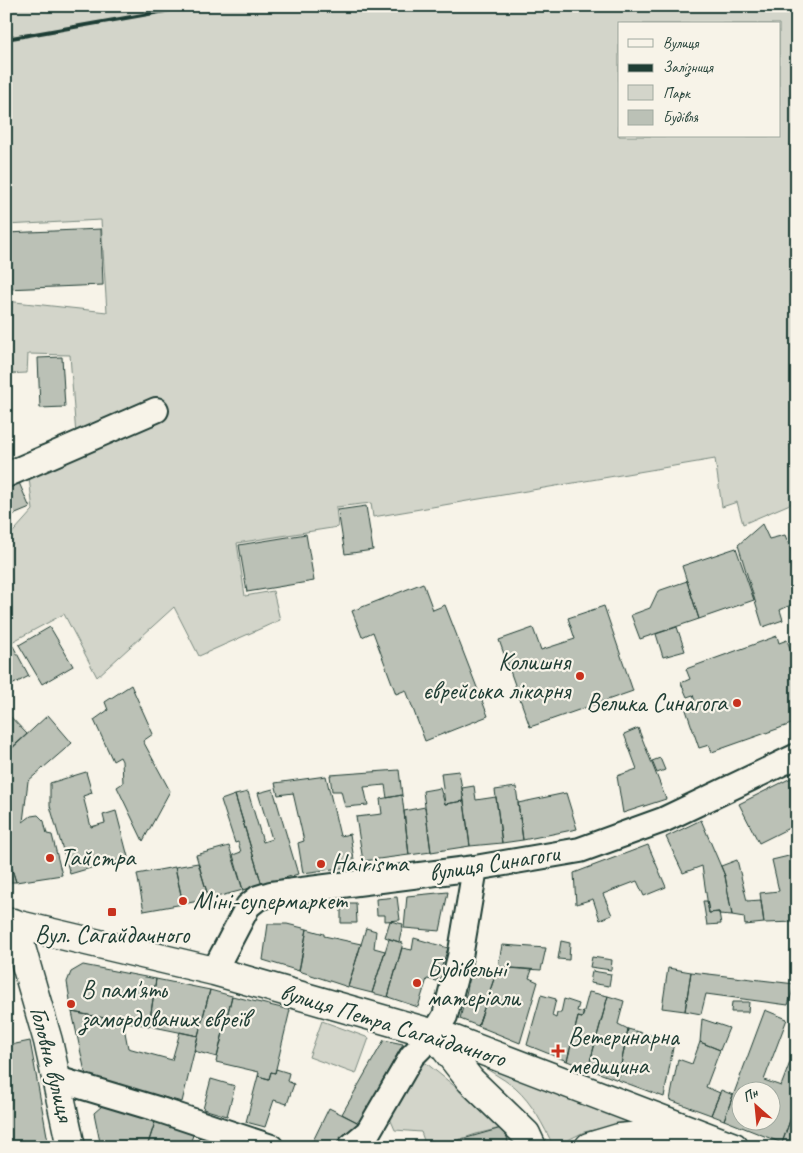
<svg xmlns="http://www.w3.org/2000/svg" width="803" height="1153" font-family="Caveat,sans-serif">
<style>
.green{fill:#d3d5ca;stroke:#79897f;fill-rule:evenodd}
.building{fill:#bbc1b6;stroke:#1f3d34;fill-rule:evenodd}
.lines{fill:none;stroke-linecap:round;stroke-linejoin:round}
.minor-casing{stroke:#1f3d34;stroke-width:28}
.major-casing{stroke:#1f3d34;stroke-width:31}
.minor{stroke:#f7f3e8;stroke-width:24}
.major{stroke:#f7f3e8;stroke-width:28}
.rail{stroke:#1f3d34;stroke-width:4}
.poi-dot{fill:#c8321e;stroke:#f7f3e8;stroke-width:2}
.labels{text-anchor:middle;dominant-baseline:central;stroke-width:4.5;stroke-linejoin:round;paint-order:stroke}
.poi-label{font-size:25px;fill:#1f3d34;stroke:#f7f3e8;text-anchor:start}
.street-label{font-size:25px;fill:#1f3d34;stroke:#f7f3e8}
</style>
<rect width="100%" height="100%" fill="#f7f3e8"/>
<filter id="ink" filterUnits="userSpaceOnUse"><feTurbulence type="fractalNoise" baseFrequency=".02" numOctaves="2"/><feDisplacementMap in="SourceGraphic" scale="10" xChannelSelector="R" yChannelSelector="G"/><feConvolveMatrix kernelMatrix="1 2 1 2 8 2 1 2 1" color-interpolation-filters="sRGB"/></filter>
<g filter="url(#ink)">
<path class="green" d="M6 6H797V501L743 524 737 502 722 507 715 459 373 517 371 503 336 507 338 527 237 543 245 596 273 591 280 620 199 656 174 607 97 677 64 614 6 645V540L33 510 29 478 38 446 76 436 70 355 28 354 27 373 6 374V301L107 312 101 220 6 225ZM619 24H779V136H619Z
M322 1021 369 1038 356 1074 309 1057Z
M472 1059 631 1122 584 1132 554 1147C543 1125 533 1104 515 1088 502 1077 486 1070 472 1059Z
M423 1063H426L505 1127 476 1134 440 1146 438 1143 426 1146 421 1132 395 1130 389 1116 401 1088 406 1090Z"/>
<path class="building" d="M101 229 103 285 6 289V233Z
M62 357 65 407 40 408 38 358Z
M6 394H8L10 456H6Z
M17 478 30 508 6 518V483Z
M366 506 373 550 345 554 338 510Z
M762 524 769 539 785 535 793 555 797 554V587L792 593 795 603 780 610 783 620 763 627 738 545Z
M306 534 314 581 247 592 239 545Z
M736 548 754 600 699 619 682 566Z
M687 581 699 619 640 639 631 615 650 608 658 591Z
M423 583 433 610 445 605 488 716 425 741 406 690 396 694 373 632 362 637 352 611Z
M604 606 633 691 530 727 499 640 533 628 541 650 575 639 568 618Z
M50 627 73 666 42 684 19 645Z
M677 627 685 651 663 657 656 634Z
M777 636 779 643 787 640 797 667V722L712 752 709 745 699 748 685 707 696 704 693 695 687 697 681 683 690 679 686 669Z
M13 646 29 676 6 688V650Z
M131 685 153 734 143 741 170 791 143 841 117 787 123 783 122 761 120 757 113 761 94 720 108 710 105 702Z
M6 712 27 734 6 753Z
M48 715 72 743 28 781 23 822 31 816 38 815 44 821 47 834 52 835 62 875 16 882 6 850V754Z
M638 728 666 799 623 813 617 776 637 769 624 734Z
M660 758 665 770 657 773 652 761Z
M399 770 402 795 387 798 385 785 364 787 368 805 345 807 341 791H332L330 775Z
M459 771 464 801 445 804 441 773Z
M86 772 92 793 83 796 91 827 105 823 103 815 116 811 128 857 70 874 50 806V783Z
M797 775V824L759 843 739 804Z
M326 776 340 836 350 834 355 866 303 873 298 843 304 841 293 793 278 795 275 783Z
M474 786 476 800 496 797 502 843 470 846 462 788Z
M516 787 523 840 502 843 495 790Z
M440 788 445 804 464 801 470 846 431 852 423 791Z
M273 789 298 874 262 885 235 795 248 792 263 842 272 839 258 793Z
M566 793 577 829 523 840 518 803Z
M235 795 262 885 243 890 233 855 241 852 238 842 235 843 221 800Z
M402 795 409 855 363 861 356 817 382 814 380 799Z
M425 807 431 852 409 855 404 811Z
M701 820 725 876 732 915 719 914V912L709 913 702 866 683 873 666 837Z
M648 845 666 887 644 896 637 881 603 894 612 915 600 920 593 899 576 904 574 873Z
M229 846 243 890 209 899 196 855Z
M6 850 16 882H6Z
M797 854V922L764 923 760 893 779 891 772 860Z
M737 860 747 901 761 900 764 923 745 925 744 917 732 915 725 876 721 866Z
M198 863 209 899 183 904 175 867Z
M175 867 183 904 144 911 137 874Z
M448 892 440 931 404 928 407 896Z
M397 897 400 920 385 921V915H377L376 899Z
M703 901H707L709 913 719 912 721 924 707 925Z
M341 903H356L357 923H341Z
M390 921 403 924 399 942 385 937Z
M268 924H287L307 929 299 971 263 960Z
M366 928 376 931 374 948 385 951 372 993 348 987Z
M307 929 324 934V936L361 944 348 987 299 971Z
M414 938 448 948 437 981 427 979 418 1007 388 997 402 948 412 950Z
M389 939 403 943 388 997 372 993Z
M561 941 570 943 569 960 558 959Z
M502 945 546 948 541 970 498 967Z
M592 957 612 960 611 970 590 967Z
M83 965 156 979 149 1026 72 1012 67 982 71 972Z
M473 965 496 973 478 1026 460 1019Z
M498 967 532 970 529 978 538 982 520 1043 478 1026Z
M668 968 691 972 685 1011 662 1008Z
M592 971 611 974 609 986 590 983Z
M691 972 795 984 788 1005 706 994 701 1014 685 1011Z
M156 979 210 990 198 1036 149 1026Z
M210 990 232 996 217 1057 194 1051Z
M589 992 608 996 588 1069 567 1061 578 1017 582 1018Z
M541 995 556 999 552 1016 556 1018 557 1013H561L564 999 579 1004 577 1011 584 1013 582 1018 578 1017 567 1061 527 1045Z
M232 996 290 1010 275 1073 271 1072 269 1079 258 1076 259 1072 216 1062Z
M608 996 624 1001 618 1024 628 1029 618 1080 588 1069Z
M732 1002H749L748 1012H731Z
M765 1010 787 1019 764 1080 781 1086 797 1044V1101L782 1143 724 1120ZM740 1090H770V1120H740Z
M72 1012 123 1022 128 1048 172 1060 180 1032 198 1036 182 1102 92 1078 85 1072Z
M702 1019 729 1028 720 1050 700 1042Z
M628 1029 674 1042 664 1097 618 1080Z
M384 1040 403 1044 359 1123 342 1114Z
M30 1041 49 1147H6V1046Z
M700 1042 720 1050 706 1087 720 1093 711 1115 670 1100 678 1059 692 1064Z
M276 1069 289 1073 287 1081 294 1084 287 1104 274 1100 265 1127 246 1122 258 1076 269 1079 271 1072 275 1073Z
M211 1079 235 1086 227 1116 203 1109Z
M721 1090 733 1095 724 1120 711 1115Z
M797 1101V1147H793L782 1143Z
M102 1106 156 1119 147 1147H101L94 1113Z
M329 1108 359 1123 352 1135 339 1147H310Z
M156 1119 194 1132 189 1147H147Z
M505 1127 509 1147H450L449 1143Z
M201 1134 238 1147H196Z"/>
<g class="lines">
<defs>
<path id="minor" d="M6 475 156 410
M214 971 248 906 258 898 271 894 475 868 580 850 663 820 797 756
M57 1079 157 1109 271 1147
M350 1147 368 1132 412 1056 434 1034 445 1016 460 957 475 868"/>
<path id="major" d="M6 922 214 971 452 1039 734 1147
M14 923 48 1041 71 1147
M434 1034 470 1080 526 1134 532 1147
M589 1147 619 1138 686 1132"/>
</defs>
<use href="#minor" class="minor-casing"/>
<use href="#major" class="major-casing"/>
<use href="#minor" class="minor"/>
<use href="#major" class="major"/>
<path class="rail" d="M6 39 194 6"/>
</g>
</g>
<g class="poi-dot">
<circle cx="580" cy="676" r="5"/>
<circle cx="737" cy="703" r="5"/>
<circle cx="50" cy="858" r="5"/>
<circle cx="321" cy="864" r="5"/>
<circle cx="183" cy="901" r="5"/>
<rect x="107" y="907" width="10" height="10" rx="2.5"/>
<circle cx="417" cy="983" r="5"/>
<circle cx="71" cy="1004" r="5"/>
<path d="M555.5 1043.5h5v5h5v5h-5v5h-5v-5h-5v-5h5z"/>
</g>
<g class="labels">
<g class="poi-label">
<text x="570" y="662" text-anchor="end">Колишня<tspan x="570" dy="29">єврейська лікарня</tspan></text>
<text x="727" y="703" text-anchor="end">Велика Синагога</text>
<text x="60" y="858">Тайстра</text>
<text x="331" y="864">Hairisma</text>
<text x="193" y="901">Міні-супермаркет</text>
<text x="112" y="935" text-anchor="middle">Вул. Сагайдачного</text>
<text x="427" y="969">Будівельні<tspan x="427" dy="29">матеріали</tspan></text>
<text x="81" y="990">В пам'ять<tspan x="81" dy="29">замордованих євреїв</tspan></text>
<text x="568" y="1037">Ветеринарна<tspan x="568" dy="29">медицина</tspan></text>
</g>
<g class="street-label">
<text transform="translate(494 863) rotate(-9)">вулиця Синагоги</text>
<text transform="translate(393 1025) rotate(17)">вулиця Петра Сагайдачного</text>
<text transform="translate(52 1064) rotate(76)">Головна вулиця</text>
</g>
</g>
<rect width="803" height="1153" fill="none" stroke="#f7f3e8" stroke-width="25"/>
<rect x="12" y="12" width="778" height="1128" fill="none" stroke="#1f3d34" stroke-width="2" filter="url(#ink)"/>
<rect x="618" y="22" width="162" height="115" fill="#f7f3e8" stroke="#a1aaa0"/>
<rect x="628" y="39" width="25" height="8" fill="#f7f3e8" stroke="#a1aaa0"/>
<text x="663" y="48" font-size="15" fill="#1f3d34">Вулиця</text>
<rect x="628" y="64" width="25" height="8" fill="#1f3d34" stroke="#a1aaa0"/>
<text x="663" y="72" font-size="15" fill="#1f3d34">Залізниця</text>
<rect x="628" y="85" width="25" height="15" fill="#d3d5ca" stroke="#a1aaa0"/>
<text x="663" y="98" font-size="15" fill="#1f3d34">Парк</text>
<rect x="628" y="110" width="25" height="15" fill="#bbc1b6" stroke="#a1aaa0"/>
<text x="663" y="122" font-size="15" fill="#1f3d34">Будівля</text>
<g transform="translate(756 1106) rotate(333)"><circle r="24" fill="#f7f3e8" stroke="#a1aaa0"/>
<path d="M0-4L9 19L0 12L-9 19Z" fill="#c8321e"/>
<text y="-8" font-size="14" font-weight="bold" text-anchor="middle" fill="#1f3d34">Пн</text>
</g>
</svg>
